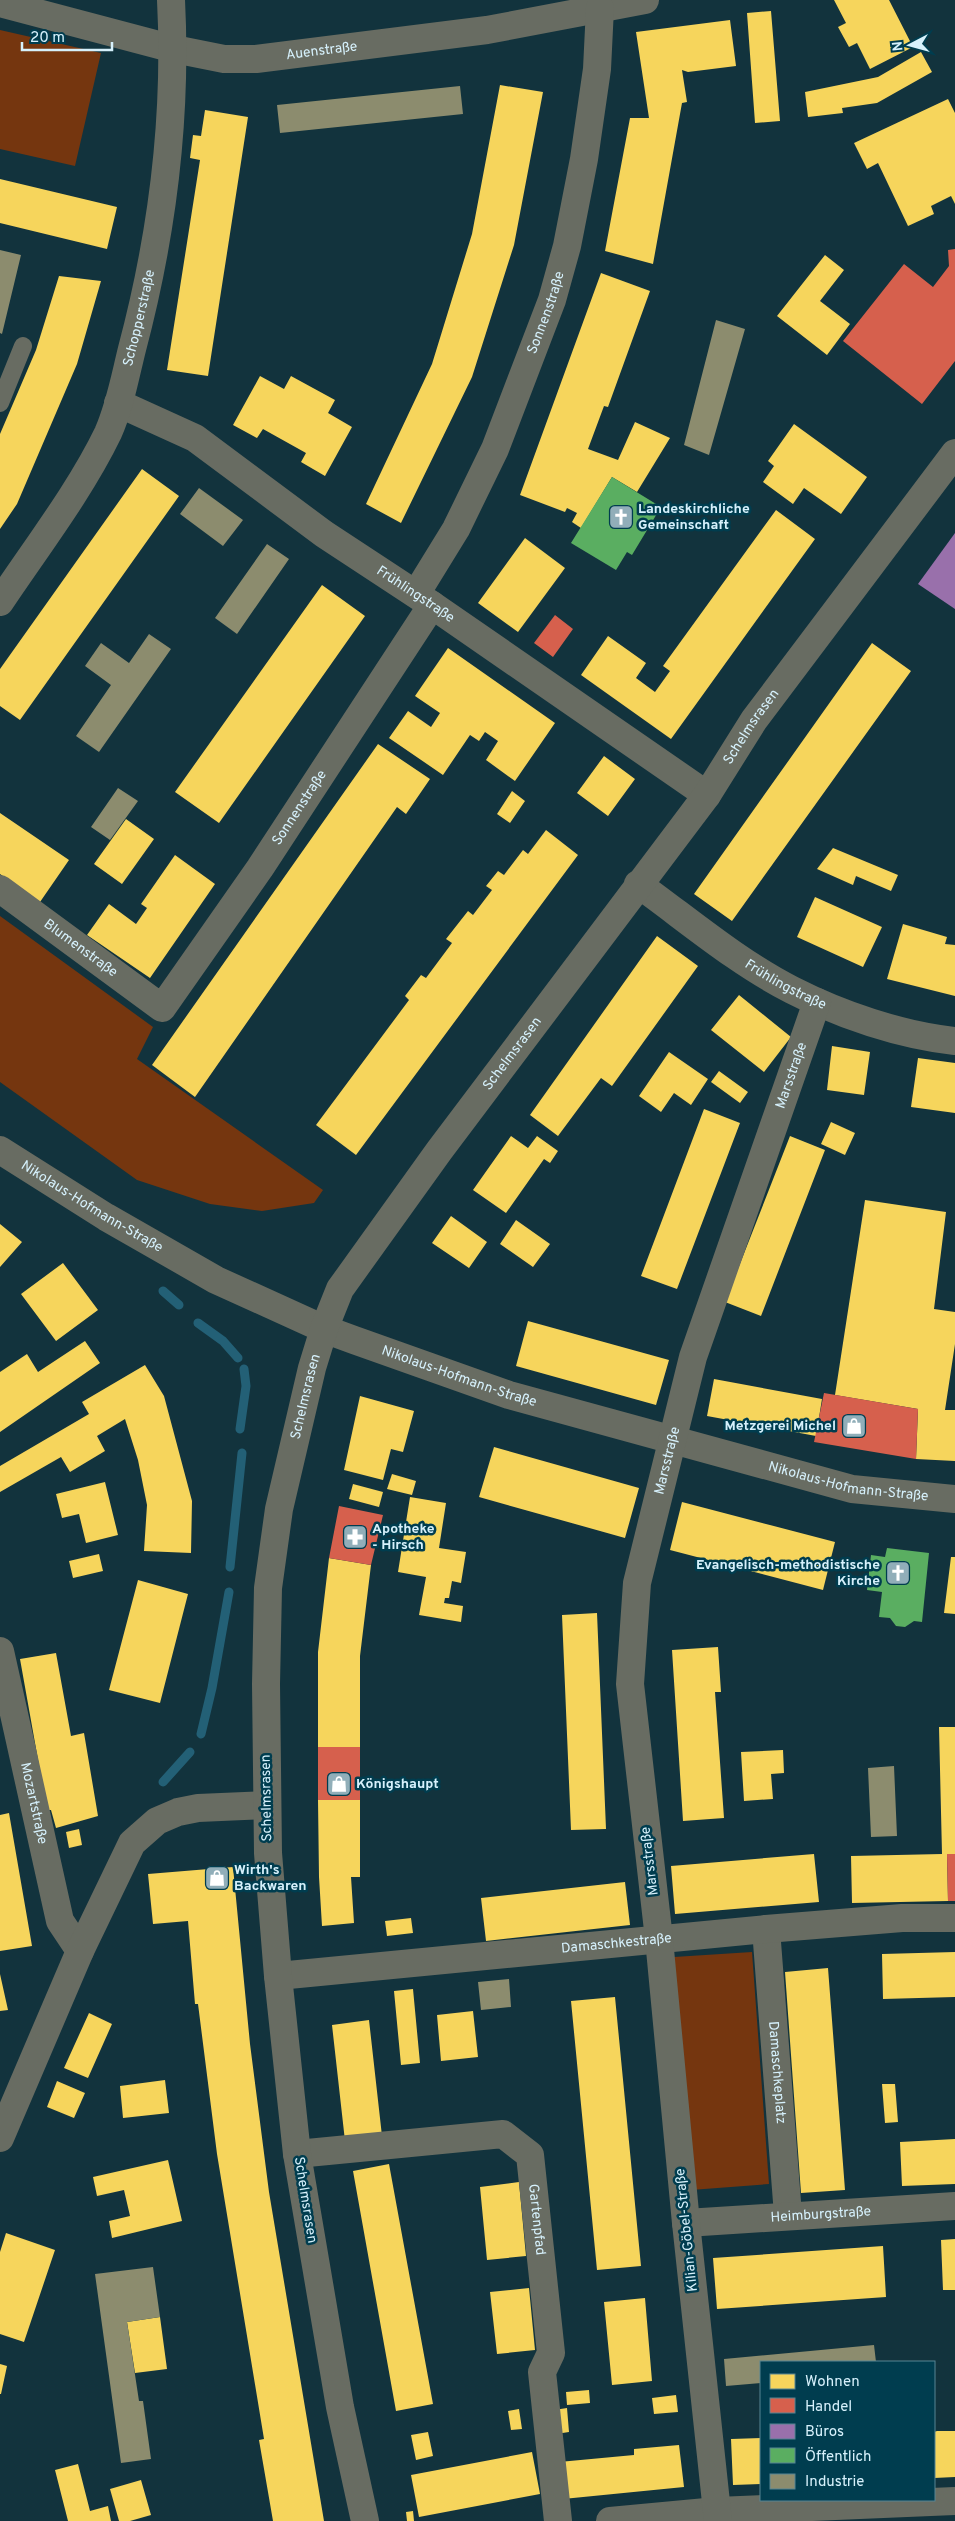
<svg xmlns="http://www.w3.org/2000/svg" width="955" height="2521" font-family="Overpass,sans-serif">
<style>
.green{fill:#75360f}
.homes{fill:#f6d55c}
.shops{fill:#d6604d}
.offices{fill:#9970ab}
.public{fill:#5aae61}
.industry{fill:#8c8c6e}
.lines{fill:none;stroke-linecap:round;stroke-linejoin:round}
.stream{stroke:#236076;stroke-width:9}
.service{stroke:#686c62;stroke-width:18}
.minor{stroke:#686c62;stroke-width:28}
.labels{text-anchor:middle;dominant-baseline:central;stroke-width:5;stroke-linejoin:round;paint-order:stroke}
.street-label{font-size:14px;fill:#d6f1fc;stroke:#003d4f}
.poi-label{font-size:14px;font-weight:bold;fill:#d6f1fc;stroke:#003d4f;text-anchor:start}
</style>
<rect width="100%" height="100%" fill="#12333d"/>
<path class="green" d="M0 30 101 53 75 166 0 149Z
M0 916 153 1027 137 1059 323 1190 314 1203 262 1211 210 1204 137 1180 0 1082Z
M752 1952 769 2184 691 2190 674 1957Z"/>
<path class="homes" d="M834 0H889L913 47 870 69 857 43 849 47 838 27 846 23Z
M771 11 780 121 755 123 747 13Z
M730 20 736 66 688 72 682 70 687 102 682 103 653 264 605 251 630 118H649L636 32Z
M921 52 932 72 877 103 842 108 843 113 808 117 805 92 878 77Z
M500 85 543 92 514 245 472 377 401 523 366 504 432 364 472 234Z
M948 99 955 113V204L951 196 931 206 934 214 908 226 878 163 867 169 854 143Z
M205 110 248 117 208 376 167 370 200 160 190 158 193 135 201 136Z
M0 179 117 207 107 249 0 223Z
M825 255 844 270 820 301 850 324 827 355 777 316Z
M601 273 650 291 608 407 604 406 588 449 618 460 635 422 670 438 637 492 612 477 581 528 572 522 577 513 567 508 565 512 520 495Z
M59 276 101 281 77 364 17 504 0 529V434L36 350Z
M260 376 284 389 291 376 335 400 328 413 352 427 325 476 301 462 306 453 263 429 257 438 233 425Z
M794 424 867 477 841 514 804 488 793 504 763 482 774 466 768 461Z
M142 469 179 496 20 720 0 706V669Z
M776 510 815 539 671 739 581 675 608 636 646 663 636 678 655 692 670 671 663 666Z
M525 538 565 568 518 632 478 603Z
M322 585 365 616 219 823 175 792Z
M872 643 911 671 732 921 694 894Z
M448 648 555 723 515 781 486 760 498 741 485 732 479 741 470 735 443 775 389 738 408 711 431 727 440 713 415 696Z
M378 744 430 779 406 814 397 807 195 1097 152 1065Z
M604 756 635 779 608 816 577 793Z
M512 791 525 801 510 823 497 814Z
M0 813 69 860 40 902 0 874Z
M126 819 154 839 122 884 94 864Z
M546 830 578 855 356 1155 316 1125 409 1000 405 996 421 975 426 978 452 943 446 939 468 911 473 915 492 890 486 886 498 871 504 875 523 850 528 854Z
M833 848 898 875 891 891 856 876 853 885 817 869Z
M175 855 215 884 150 978 87 935 109 904 136 924 147 908 141 904Z
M815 897 882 927 863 967 797 937Z
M903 924 947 937 945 944 955 945V996L887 979Z
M657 936 698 966 612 1086 601 1078 558 1136 530 1115Z
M739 995 791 1037 764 1072 711 1030Z
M832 1046 870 1052 864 1095 827 1090Z
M669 1052 708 1079 691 1105 674 1093 661 1112 639 1096Z
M918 1058 955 1063V1113L911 1107Z
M719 1071 748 1092 740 1103 711 1082Z
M704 1109 740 1123 677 1289 641 1276Z
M831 1122 855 1133 845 1155 821 1144Z
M511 1136 528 1148 537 1136 558 1151 550 1163 544 1159 506 1213 473 1190Z
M790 1136 825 1150 761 1316 725 1302Z
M865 1200 946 1212 934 1309 955 1312V1344L945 1410H955V1461L916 1459 918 1409 835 1395Z
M451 1216 487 1242 469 1268 432 1243Z
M516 1220 550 1244 533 1267 500 1244Z
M0 1224 22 1242 0 1267Z
M63 1263 98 1310 56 1341 21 1294Z
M528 1321 669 1360 656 1405 516 1366Z
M85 1341 100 1363 0 1432V1372L27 1354 38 1372Z
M145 1365 164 1396 192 1501 191 1553 144 1551 147 1505 138 1460 125 1419 97 1436 105 1451 70 1472 61 1457 0 1492V1466L89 1414 82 1402Z
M714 1379 822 1399 816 1436 707 1416Z
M360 1396 414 1411 403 1452 391 1449 383 1480 344 1470Z
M494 1447 639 1488 625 1538 479 1497Z
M392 1474 416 1481 412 1495 387 1489Z
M105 1482 118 1535 86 1543 79 1514 62 1518 56 1494Z
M353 1484 383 1492 379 1507 349 1499Z
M410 1497 446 1503 439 1548 466 1552 461 1583 452 1581 449 1598H445L444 1603 463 1606 461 1622 419 1615 426 1577 398 1572Z
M682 1502 835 1542 823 1590 670 1550Z
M99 1554 103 1571 73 1578 69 1561Z
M951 1557H955V1614L944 1613Z
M329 1558 371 1565 360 1656V1747H318V1652Z
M138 1580 188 1594 160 1703 109 1690Z
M597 1613 606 1829 571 1830 562 1615Z
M718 1647 721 1692H715L724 1818 683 1821 672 1650Z
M56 1653 71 1736 84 1733 98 1816 56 1828 51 1810H47L20 1659Z
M939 1727H955V1854H947L948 1901 852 1903 851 1856 942 1854Z
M783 1750 784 1773 771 1774 773 1799 744 1801 741 1752Z
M318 1800H360V1877H351L354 1923 322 1926 319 1877Z
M9 1813 32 1946 0 1951V1815Z
M79 1829 82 1845 69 1848 66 1832Z
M814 1854 819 1902 675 1914 671 1866Z
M233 1867 250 2044 269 2192 324 2521H273L259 2440 264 2439 217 2154 198 2004H195L188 1921 153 1924 148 1874Z
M625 1882 630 1925 486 1941 481 1898Z
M411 1918 413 1933 387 1936 385 1921Z
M955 1952V1997L883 1999 882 1954Z
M828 1968 845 2190 801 2193 785 1972Z
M0 1974 8 2010 0 2011Z
M413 1989 420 2063 401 2065 394 1991Z
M615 1997 641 2266 597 2270 571 2001Z
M473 2011 478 2057 441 2061 437 2015Z
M89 2013 112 2024 88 2078 64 2068Z
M369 2020 382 2136 345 2141 332 2025Z
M165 2080 169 2113 123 2118 120 2086Z
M57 2081 85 2093 74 2118 47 2107Z
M882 2084H895L898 2122 885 2123Z
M955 2139V2184L902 2186 900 2142Z
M168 2160 182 2221 112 2238 109 2221 130 2216 124 2190 97 2196 93 2177Z
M389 2164 433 2404 396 2411 353 2171Z
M519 2182 526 2256 487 2260 480 2187Z
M6 2233 55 2250 24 2342 0 2334V2252Z
M955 2239V2290H943L941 2240Z
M883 2246 886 2297 717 2309 713 2258Z
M529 2288 535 2350 497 2354 490 2292Z
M645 2298 652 2381 612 2385 604 2302Z
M160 2317 167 2369 135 2373 127 2322Z
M0 2364 7 2366 1 2394H0Z
M589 2390 590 2403 567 2405 566 2392Z
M676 2395 678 2412 654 2414 652 2398Z
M567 2408 569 2432 556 2434 554 2410Z
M519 2409 522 2429 511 2430 508 2411Z
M937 2431H955V2477L934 2478V2432Z
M428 2432 433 2456 416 2460 411 2435Z
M761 2438V2484L733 2485 731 2439Z
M679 2445 684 2487 563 2499 559 2462 634 2455V2449Z
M532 2452 540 2494 419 2517 411 2475Z
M78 2464 90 2511 108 2506 111 2521H68L55 2470Z
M141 2480 151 2515 130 2521H119L110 2489Z
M413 2511 414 2521H407L406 2512Z"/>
<path class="shops" d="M955 249V361L922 404 843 341 904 264 933 287 949 266 948 250Z
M555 615 573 629 553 657 534 643Z
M824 1393 918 1409 916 1459 814 1442Z
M339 1506 383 1515 371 1565 329 1558Z
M318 1747H360V1800H318Z
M947 1854H955V1901H948Z"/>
<path class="offices" d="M955 533V609L918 584Z"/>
<path class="public" d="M612 477 661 507 632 555 627 552 616 570 571 543Z
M887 1548 929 1553 922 1622 914 1621 905 1627 896 1626 890 1618 879 1617 882 1592 867 1590 871 1555 885 1557Z"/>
<path class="industry" d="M460 86 463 114 280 133 277 105Z
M0 250 21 255 2 334 0 333Z
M716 320 745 329 709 455 684 445Z
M199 488 243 520 223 546 180 514Z
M267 544 289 559 237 634 215 618Z
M149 634 171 649 99 752 76 736 111 685 85 666 101 643 129 663Z
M118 788 138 801 110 840 91 827Z
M894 1766 897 1836 871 1837 868 1768Z
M509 1979 511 2007 481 2010 478 1982Z
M153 2267 160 2317 127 2322 139 2401H143L151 2459 121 2463 95 2274Z
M874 2345 876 2362H761V2383L726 2386 724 2359Z"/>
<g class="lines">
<path class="stream" d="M163 1291 179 1305
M198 1323 223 1341 238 1358
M240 1429 246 1386 244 1369
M230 1567 242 1453
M201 1734 212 1688 229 1592
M163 1782 190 1752"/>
<path class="service" d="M0 403 23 346"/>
<g class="minor">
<path id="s1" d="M0 3 174 49 224 59H256L487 30 645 0"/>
<path id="s2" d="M118 403 195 438 324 534 432 605 707 795"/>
<path id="s3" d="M416 594 456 529 495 449 552 300 567 246 584 159 597 69 600 8"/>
<path id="s4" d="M0 602C36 548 80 491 108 433 120 406 125 377 132 349 162 236 177 117 171 0"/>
<path id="s5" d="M638 884C688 920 737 962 792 990 841 1015 900 1035 955 1041"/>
<path id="s6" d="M0 889 162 1008 260 868 432 605"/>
<path id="s7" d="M0 1150 106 1217 216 1280 324 1329 354 1340 509 1395 852 1489 955 1499"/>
<path id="s8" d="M0 1651 60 1921 80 1951"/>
<path id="s9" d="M766 1929 788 2215"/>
<path id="s10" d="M278 1976 766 1929 902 1918H955"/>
<path d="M0 2138 80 1951 132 1843 157 1821 178 1812 198 1808 266 1805"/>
<path id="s11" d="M297 2154 503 2134 530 2155 551 2353 542 2372 558 2521"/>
<path id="s12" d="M686 2223 955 2206"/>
<path id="s13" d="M365 2521 340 2407 297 2154 278 1976 268 1853 266 1684 268 1588 279 1509 312 1368 324 1329 340 1289 439 1151 707 795 754 720 955 453"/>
<path d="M610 2521 717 2511 955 2501"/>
<path id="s14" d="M718 2521 686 2223 659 1939 630 1684 637 1583 693 1357 817 1002"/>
</g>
</g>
<defs>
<symbol id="church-square" viewBox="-11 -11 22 22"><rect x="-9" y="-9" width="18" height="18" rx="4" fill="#91aeb9" stroke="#003d4f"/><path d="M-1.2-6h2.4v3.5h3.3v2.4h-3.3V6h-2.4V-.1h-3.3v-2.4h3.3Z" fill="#fff"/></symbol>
<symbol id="shop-square" viewBox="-11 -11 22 22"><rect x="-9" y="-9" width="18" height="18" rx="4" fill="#91aeb9" stroke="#003d4f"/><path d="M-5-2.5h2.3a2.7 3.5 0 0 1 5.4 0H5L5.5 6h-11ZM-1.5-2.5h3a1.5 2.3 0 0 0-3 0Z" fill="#fff"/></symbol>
<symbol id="pharmacy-square" viewBox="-11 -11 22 22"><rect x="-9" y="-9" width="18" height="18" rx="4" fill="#91aeb9" stroke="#003d4f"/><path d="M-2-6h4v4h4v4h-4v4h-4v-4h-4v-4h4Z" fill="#fff"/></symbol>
</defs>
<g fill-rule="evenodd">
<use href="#church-square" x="607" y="503" width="28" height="28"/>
<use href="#shop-square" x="840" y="1412" width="28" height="28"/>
<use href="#pharmacy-square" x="341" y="1523" width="28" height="28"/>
<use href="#church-square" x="884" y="1559" width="28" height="28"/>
<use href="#shop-square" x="325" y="1770" width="28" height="28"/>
<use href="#shop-square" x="203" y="1864" width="28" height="28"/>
</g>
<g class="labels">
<g class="street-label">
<text stroke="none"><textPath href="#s1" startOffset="329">Auenstraße</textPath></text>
<text stroke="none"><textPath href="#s3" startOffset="311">Sonnenstraße</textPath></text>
<text stroke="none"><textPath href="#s4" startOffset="320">Schopperstraße</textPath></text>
<text stroke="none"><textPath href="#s2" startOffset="355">Frühlingstraße</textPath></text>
<text stroke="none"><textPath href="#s13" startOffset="1946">Schelmsrasen</textPath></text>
<text stroke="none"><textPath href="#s6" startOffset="444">Sonnenstraße</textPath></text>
<text stroke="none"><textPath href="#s6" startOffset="100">Blumenstraße</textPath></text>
<text stroke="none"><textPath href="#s5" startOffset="179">Frühlingstraße</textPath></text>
<text stroke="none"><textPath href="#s13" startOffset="1541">Schelmsrasen</textPath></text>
<text stroke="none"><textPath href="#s14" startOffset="1474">Marsstraße</textPath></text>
<text stroke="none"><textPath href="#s7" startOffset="108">Nikolaus-Hofmann-Straße</textPath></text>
<text stroke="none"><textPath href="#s7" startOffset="514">Nikolaus-Hofmann-Straße</textPath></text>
<text stroke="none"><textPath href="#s13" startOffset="1136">Schelmsrasen</textPath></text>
<text stroke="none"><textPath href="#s14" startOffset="1069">Marsstraße</textPath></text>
<text stroke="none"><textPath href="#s7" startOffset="918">Nikolaus-Hofmann-Straße</textPath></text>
<text transform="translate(267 1798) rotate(-91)">Schelmsrasen</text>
<text stroke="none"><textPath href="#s8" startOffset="156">Mozartstraße</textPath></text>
<text transform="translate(650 1861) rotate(-97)">Marsstraße</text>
<text stroke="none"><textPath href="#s10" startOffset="340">Damaschkestraße</textPath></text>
<text stroke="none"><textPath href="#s9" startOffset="144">Damaschkeplatz</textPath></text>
<text transform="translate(305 2200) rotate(81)">Schelmsrasen</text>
<text stroke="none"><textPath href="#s12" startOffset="135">Heimburgstraße</textPath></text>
<text stroke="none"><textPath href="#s11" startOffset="306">Gartenpfad</textPath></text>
<text transform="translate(687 2230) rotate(-96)">Kilian-Göbel-Straße</text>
</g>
<g class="poi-label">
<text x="638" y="509">Landeskirchliche<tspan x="638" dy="16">Gemeinschaft</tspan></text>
<text x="836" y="1426" text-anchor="end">Metzgerei Michel</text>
<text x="372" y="1529">Apotheke<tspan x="372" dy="16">- Hirsch</tspan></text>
<text x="880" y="1565" text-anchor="end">Evangelisch-methodistische<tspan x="880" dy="16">Kirche</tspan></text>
<text x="356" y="1784">Königshaupt</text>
<text x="234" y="1870">Wirth's<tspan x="234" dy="16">Backwaren</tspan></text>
</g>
</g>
<rect x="760" y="2361" width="175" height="140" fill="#003d4f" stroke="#568594"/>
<rect x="770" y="2374" width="25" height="15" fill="#f6d55c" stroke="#568594"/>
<text x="805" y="2386" font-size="15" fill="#d6f1fc">Wohnen</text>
<rect x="770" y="2398" width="25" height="15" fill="#d6604d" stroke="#568594"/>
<text x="805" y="2411" font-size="15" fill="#d6f1fc">Handel</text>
<rect x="770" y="2424" width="25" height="15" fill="#9970ab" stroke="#568594"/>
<text x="805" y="2436" font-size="15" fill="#d6f1fc">Büros</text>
<rect x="770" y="2448" width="25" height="15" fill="#5aae61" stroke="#568594"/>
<text x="805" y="2461" font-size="15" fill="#d6f1fc">Öffentlich</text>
<rect x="770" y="2474" width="25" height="15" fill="#8c8c6e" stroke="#568594"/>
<text x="805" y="2486" font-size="15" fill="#d6f1fc">Industrie</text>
<g transform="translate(910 45) rotate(264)" stroke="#003d4f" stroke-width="4" paint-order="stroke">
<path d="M0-4L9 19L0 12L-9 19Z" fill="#d6f1fc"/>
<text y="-8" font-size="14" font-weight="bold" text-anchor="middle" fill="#d6f1fc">N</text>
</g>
<path d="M22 42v8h90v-8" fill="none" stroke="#d6f1fc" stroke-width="2.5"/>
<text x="30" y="42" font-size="15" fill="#d6f1fc" stroke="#003d4f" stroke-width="4" paint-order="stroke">20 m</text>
</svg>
